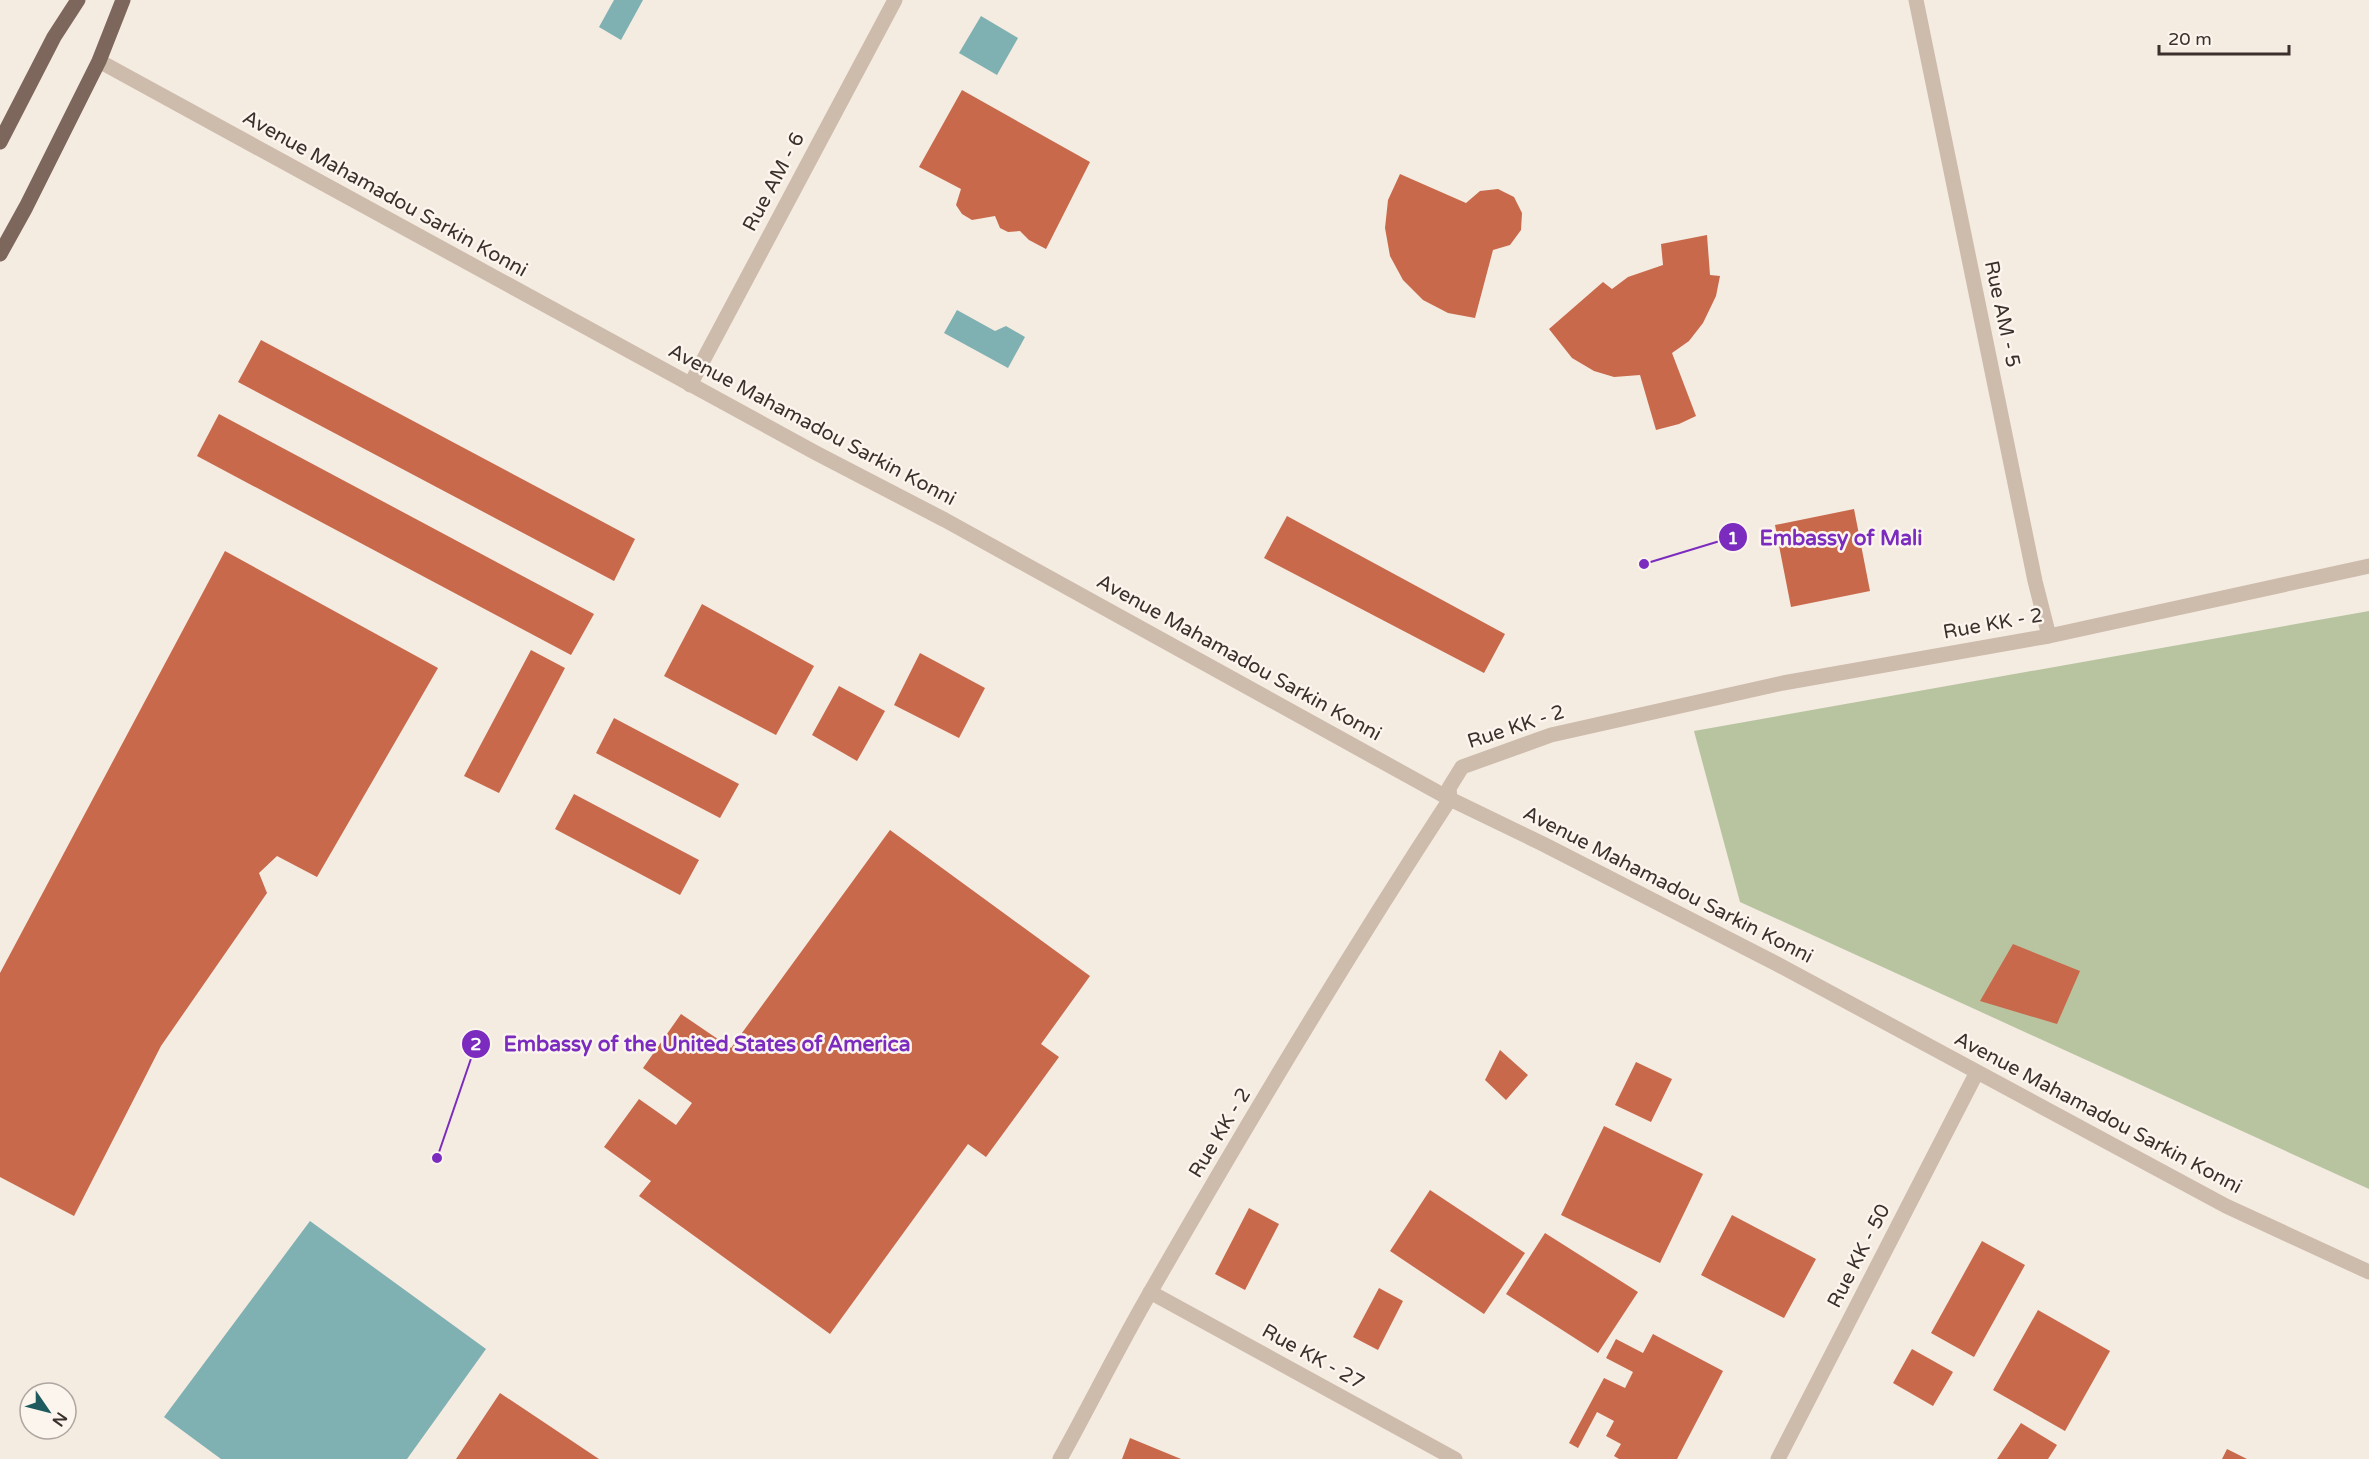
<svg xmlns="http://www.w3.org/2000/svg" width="2369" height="1459" font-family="'Varela Round',sans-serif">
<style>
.green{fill:#b8c4a0}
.water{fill:#7fb0b2}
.building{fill:#c8694b}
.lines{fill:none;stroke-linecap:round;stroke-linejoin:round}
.minor{stroke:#cdbbac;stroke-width:15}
.major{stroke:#7d675c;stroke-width:15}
.labels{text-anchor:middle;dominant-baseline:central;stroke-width:5;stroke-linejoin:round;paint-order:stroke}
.street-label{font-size:20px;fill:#3b302b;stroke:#fbf5ee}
.leader{fill:none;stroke:#7b2cbf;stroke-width:2}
.callout-dot{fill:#7b2cbf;stroke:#fbf5ee;stroke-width:2}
.mark-label{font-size:18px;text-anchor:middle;font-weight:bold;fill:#fff}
.callout-label{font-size:21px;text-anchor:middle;font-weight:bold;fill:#7b2cbf;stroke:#fbf5ee;stroke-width:5;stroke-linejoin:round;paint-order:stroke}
</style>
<rect width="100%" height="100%" fill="#f4ebe1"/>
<path class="green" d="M2369 611V1189L1740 902 1694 731Z"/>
<path class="water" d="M614 0H643L621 40 599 27Z
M981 16 1018 38 997 75 959 53Z
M957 310 995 331 1006 326 1025 337 1008 368 944 333Z
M310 1221 486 1349 407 1459H221L164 1417Z"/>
<path class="building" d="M962 90 1090 162 1046 249 1029 240 1020 231 1008 232 1000 228 995 216 972 220 962 214 956 205 961 189 919 167Z
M1400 174 1466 203 1480 191 1498 189 1514 197 1522 213 1521 230 1510 245 1493 250 1475 318 1448 313 1423 300 1403 280 1390 256 1385 228 1388 200Z
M1707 235 1710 275 1720 276 1716 296 1703 323 1689 341 1672 353 1696 416 1679 424 1656 430 1640 375 1614 377 1594 371 1572 358 1549 329 1603 282 1612 289 1628 277 1663 265 1661 244Z
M261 340 635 539 614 581 238 382Z
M219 414 594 614 571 655 197 456Z
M1854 509 1870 591 1791 607 1775 525Z
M1287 516 1505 634 1484 673 1264 558Z
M225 551 438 668 317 877 277 856 259 873 267 893 161 1046 74 1216 0 1177V973Z
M702 604 814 666 776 735 664 676Z
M531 650 565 668 499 793 464 776Z
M920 653 985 688 959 738 894 705Z
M839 686 885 711 857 761 812 735Z
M614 718 739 784 720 818 596 753Z
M574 794 699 860 680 895 555 829Z
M890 830 1090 976 1041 1044 1059 1057 986 1157 968 1144 830 1334 639 1196 651 1181 604 1147 639 1099 676 1125 692 1103 643 1068 681 1014 731 1048Z
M2013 944 2080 971 2057 1024 1980 1001Z
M1500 1050 1528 1075 1506 1100 1485 1080Z
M1636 1062 1672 1079 1651 1122 1615 1105Z
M1604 1126 1703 1174 1660 1263 1561 1215Z
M1430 1190 1525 1253 1484 1314 1390 1251Z
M1249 1208 1279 1224 1245 1290 1215 1274Z
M1732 1215 1816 1259 1784 1318 1701 1275Z
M1545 1233 1638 1292 1598 1353 1506 1294Z
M1982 1241 2025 1265 1974 1357 1931 1333Z
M1379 1288 1403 1301 1378 1350 1353 1337Z
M2038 1310 2110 1351 2065 1431 1993 1390Z
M1653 1334 1723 1371 1677 1459H1619L1614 1456 1621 1444 1606 1436 1614 1421 1597 1412 1578 1448 1569 1443 1604 1378 1625 1388 1633 1372 1606 1358 1616 1339 1643 1353Z
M1912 1349 1953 1372 1933 1406 1893 1383Z
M500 1393 599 1459H456Z
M2021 1423 2057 1445 2048 1459H1997Z
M1130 1438 1181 1459H1122Z
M2227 1449 2247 1459H2222Z"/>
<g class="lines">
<path class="minor" d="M1916 0 2035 581 2049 636
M99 61 816 453 945 520 1450 799 1543 844 1777 964 2226 1206 2369 1272
M690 385 895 0
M1150 1292 1455 1459
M1060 1459C1091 1403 1119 1346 1151 1291 1246 1125 1345 960 1450 799L1449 788 1462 767 1551 735 1783 683 2049 636 2369 566
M1778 1459 1977 1072"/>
<path class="major" d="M0 142 54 37 78 0
M0 254 26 207 99 61 123 0"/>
</g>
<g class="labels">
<g class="street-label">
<text transform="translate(774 182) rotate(-62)">Rue AM - 6</text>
<text transform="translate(385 194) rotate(29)">Avenue Mahamadou Sarkin Konni</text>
<text transform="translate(2002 314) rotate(78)">Rue AM - 5</text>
<text transform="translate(812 425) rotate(28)">Avenue Mahamadou Sarkin Konni</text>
<text transform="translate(1993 624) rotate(-10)">Rue KK - 2</text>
<text transform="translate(1239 658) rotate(29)">Avenue Mahamadou Sarkin Konni</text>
<text transform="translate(1516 727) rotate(-18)">Rue KK - 2</text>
<text transform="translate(1668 885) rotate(27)">Avenue Mahamadou Sarkin Konni</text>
<text transform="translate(2098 1113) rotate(28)">Avenue Mahamadou Sarkin Konni</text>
<text transform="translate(1220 1133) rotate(-59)">Rue KK - 2</text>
<text transform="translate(1859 1256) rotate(-63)">Rue KK - 50</text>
<text transform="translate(1313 1357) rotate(29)">Rue KK - 27</text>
</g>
</g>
<path class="leader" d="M1644 564L1733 537M437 1158L476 1044"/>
<g class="callout-dot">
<circle cx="1644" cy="564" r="6"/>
<circle cx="437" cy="1158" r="6"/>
<circle cx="1733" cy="537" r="15"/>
<circle cx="476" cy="1044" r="15"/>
</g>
<g class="mark-label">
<text x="1733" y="544">1</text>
<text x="476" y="1050">2</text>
</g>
<g class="callout-label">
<text x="1841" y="545">Embassy of Mali</text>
<text x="707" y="1051">Embassy of the United States of America</text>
</g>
<g transform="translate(48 1411) rotate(125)"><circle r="28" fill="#fbf5ee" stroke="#aea6a0" stroke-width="1.5"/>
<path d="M0-4.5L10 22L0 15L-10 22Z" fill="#1f5a5e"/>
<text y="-9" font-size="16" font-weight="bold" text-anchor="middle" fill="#3b302b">N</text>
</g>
<path d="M2159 45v9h130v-9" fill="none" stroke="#3b302b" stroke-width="3"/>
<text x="2168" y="45" font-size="18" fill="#3b302b" stroke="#fbf5ee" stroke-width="4.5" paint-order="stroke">20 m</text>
</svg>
